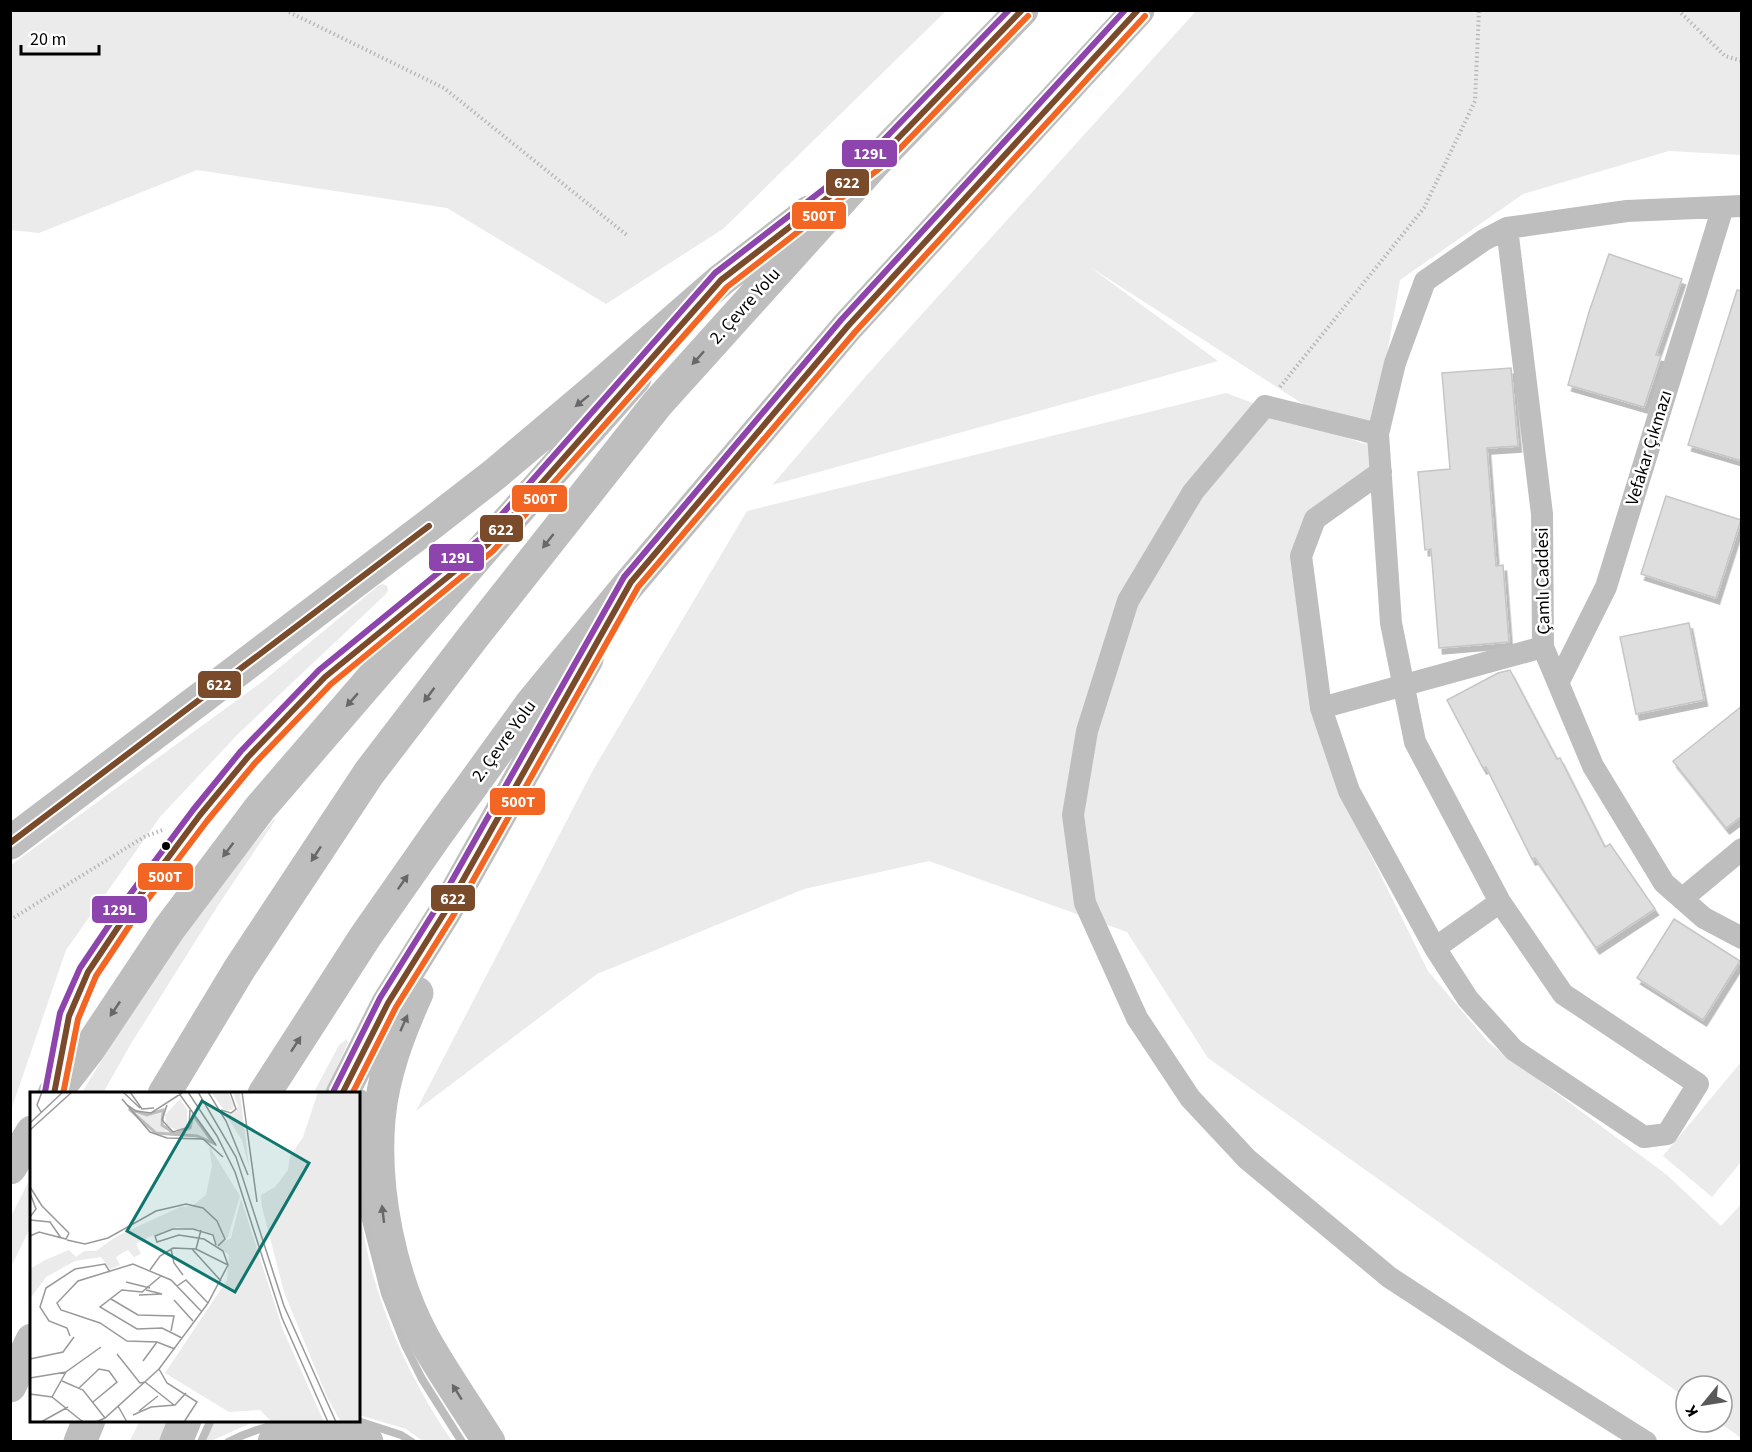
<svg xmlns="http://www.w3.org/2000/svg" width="1752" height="1452" font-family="'Source Sans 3',sans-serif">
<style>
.green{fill:#ebebeb}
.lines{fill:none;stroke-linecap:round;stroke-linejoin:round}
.stream{stroke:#bdbdbd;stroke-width:8}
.building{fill:#dedede;stroke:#c6c6c6;stroke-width:1.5;filter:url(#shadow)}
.path{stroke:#b9b9b9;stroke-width:4;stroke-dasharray:1.5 3;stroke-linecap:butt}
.service{stroke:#bebebe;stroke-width:12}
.minor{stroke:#bebebe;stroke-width:22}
.motorway{stroke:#bebebe;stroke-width:33}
.bus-1-casing{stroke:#fff;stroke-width:10}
.bus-2-casing{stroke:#fff;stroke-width:10}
.bus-3-casing{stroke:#fff;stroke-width:10}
.bus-1{stroke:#7a4b2a;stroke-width:6}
.bus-2{stroke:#f26522;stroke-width:6}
.bus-3{stroke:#8e44ad;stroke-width:6}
.oneway{fill:#686868}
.bus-dot{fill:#000;stroke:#fff;stroke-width:2}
.labels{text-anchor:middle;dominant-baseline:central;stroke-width:5;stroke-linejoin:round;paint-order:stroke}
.street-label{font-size:18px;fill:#000;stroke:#fff}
.inset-river{fill:none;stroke:#bdbdbd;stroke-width:3}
.inset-road{fill:none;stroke:#999;stroke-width:1.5}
.view{fill:#0f766e;fill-opacity:0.15;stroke:#0f766e;stroke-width:3}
.inset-edge{fill:none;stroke:#000;stroke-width:3}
.line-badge{stroke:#fff;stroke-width:2}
.badge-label{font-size:16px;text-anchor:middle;font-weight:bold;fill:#fff}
</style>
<defs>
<filter id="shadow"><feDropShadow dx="3.5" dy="6" stdDeviation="0" flood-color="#0004"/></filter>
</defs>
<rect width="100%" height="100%" fill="#fff"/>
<path class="green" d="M10 11 11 10 946 11 723 229 606 304 447 208 197 170 39 233 11 230Z
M1196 11H1741V155L1669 151 1523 194 1400 280 1371 446 1377 469 1292 561 1347 807 1428 971 1489 1043 1667 1175 1721 1226 1741 1204V1438L1719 1422H1722V1386H1686V1398L1208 1058 1127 932 929 861 804 889 597 974 416 1111 593 770 747 511 1226 393 1367 445 1090 267 1218 361 772 485 866 376Z
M383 584 387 586 388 591 386 594 238 734 160 817 66 950 11 1110V865L262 682 378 586Z
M276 819 217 907 132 1042 103 1093 81 1094C125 1022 171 951 221 884 238 862 256 842 273 820Z
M347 1039 348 1043 325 1093 313 1094 339 1045Z
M1741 1062V1162L1712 1197 1663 1156Z
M31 1177V1226L11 1267V1216Z
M359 1192C363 1277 404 1372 452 1441H423L406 1429 359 1415Z
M140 1421H172L162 1441 129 1442Z
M215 1421V1420L255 1421 211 1441H205Z"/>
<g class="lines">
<path class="stream" d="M358 1104 363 1094 360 1131 364 1213 385 1294 405 1345 422 1379 462 1442
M355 1420 401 1435 412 1442
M201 1442 211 1420
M228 1442C250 1431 272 1424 296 1421"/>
</g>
<path class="building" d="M1609 254 1682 279 1656 355 1661 356 1644 407 1568 385 1589 312Z
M1737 290 1742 291V461L1688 445Z
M1511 368 1518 446 1487 448 1496 566 1503 565 1509 642 1439 648 1431 549 1425 550 1418 472 1450 469 1442 373Z
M1666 496 1741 520 1716 598 1641 574Z
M1689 623 1704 700 1636 714 1620 637Z
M1510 670 1557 759 1560 758 1605 847 1610 844 1655 909 1596 948 1535 858 1532 859 1486 767 1483 768 1447 700 1498 673Z
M1742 706V816L1726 828 1673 761Z
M1674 919 1740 961 1703 1020 1637 978Z"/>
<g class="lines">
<path class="path" d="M285 10 444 88 628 236
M1678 10 1725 56 1742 61
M1280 387 1424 208 1475 101 1479 10
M10 920 144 837 165 829"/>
<path class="service" d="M59 1074 69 1016 88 972 135 902 200 815 248 757 325 677 426 595"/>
<path class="minor" d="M1507 228 1542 514 1543 647 1593 766 1664 883 1704 918 1742 938
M1378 434 1265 406 1193 492 1128 601 1087 731 1073 815 1085 903 1137 1018 1190 1098 1247 1159 1389 1277 1511 1357 1646 1442
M1381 472 1315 519 1301 556 1321 708 1349 791 1435 948 1468 999 1514 1050 1644 1137 1667 1134 1698 1084 1563 994 1500 902 1415 742 1391 623 1378 434 1395 363 1425 281 1484 240 1507 228 1627 211 1742 206
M1558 683 1606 587 1723 207
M1321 708 1543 647
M1682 899 1742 849
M1435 948 1500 902"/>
<path class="motorway" d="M10 843 432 523 495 474 598 387 721 280 809 212
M417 993C399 1033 383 1075 379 1119 373 1189 390 1276 423 1337 443 1373 467 1407 489 1442
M54 1094 89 1049 169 929 260 808 487 545 635 378
M164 1094 240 968 369 773 473 637 657 404 878 159 1022 10
M264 1094 365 937 437 834 531 704 631 582 848 326 1138 10
M342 1094 388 1003 445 912 587 659
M10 1168 32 1132
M10 1386 32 1340
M80 1442 89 1420
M176 1442 185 1420
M274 1442 311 1433 340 1434 367 1442"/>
<defs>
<path id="bus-1" d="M10 843 429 526
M54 1094 69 1016 88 972 135 902 200 815 248 757 325 677 487 545 721 280 878 159 1022 10
M342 1094 388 1003 445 912 631 582 848 326 1138 10"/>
<path id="bus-2" d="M63 1094 78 1019 96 976 142 907 207 821 255 763 331 684 493 551 727 287 884 165 1028 16
M352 1094 396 1007 453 916 638 587 855 332 1145 16"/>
<path id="bus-3" d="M334 1090 380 998 437 907 624 577 841 320 1125 10
M45 1092 60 1013 80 968 128 897 193 810 241 751 319 670 481 538 715 273 872 152 1009 10"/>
</defs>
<use href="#bus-1" class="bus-1-casing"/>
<use href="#bus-2" class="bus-2-casing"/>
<use href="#bus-3" class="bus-3-casing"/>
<use href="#bus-1" class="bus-1"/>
<use href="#bus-2" class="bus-2"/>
<use href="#bus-3" class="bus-3"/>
</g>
<defs><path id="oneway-solid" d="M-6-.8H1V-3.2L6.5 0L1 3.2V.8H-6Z" transform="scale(1.5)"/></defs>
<g class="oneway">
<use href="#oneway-solid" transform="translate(698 358) rotate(132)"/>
<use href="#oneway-solid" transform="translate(582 401) rotate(141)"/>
<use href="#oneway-solid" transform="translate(548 541) rotate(128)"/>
<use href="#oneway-solid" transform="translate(429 695) rotate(127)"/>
<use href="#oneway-solid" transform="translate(352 700) rotate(131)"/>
<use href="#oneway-solid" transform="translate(228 850) rotate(127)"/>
<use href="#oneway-solid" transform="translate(316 854) rotate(123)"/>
<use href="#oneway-solid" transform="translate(403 882) rotate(-55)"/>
<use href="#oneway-solid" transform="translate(115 1009) rotate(124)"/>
<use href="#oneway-solid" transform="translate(404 1023) rotate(-66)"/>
<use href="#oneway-solid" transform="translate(296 1044) rotate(-57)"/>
<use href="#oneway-solid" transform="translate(383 1214) rotate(-97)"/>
<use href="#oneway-solid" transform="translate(457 1392) rotate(-122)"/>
</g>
<circle class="bus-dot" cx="166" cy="846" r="5"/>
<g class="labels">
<g class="street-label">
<text transform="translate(745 306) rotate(-48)">2. Çevre Yolu</text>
<text transform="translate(1649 448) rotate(-73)">Vefakar Çıkmazı</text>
<text transform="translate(1543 581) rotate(-91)">Çamlı Caddesi</text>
<text transform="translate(504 741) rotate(-54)">2. Çevre Yolu</text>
</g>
</g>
<g transform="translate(30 1092)">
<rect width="330" height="330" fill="#fff"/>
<path d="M181 0H198L204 14 202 18H194ZM203 0H210L219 75 212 48 196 23 208 15ZM288 0H330V330H311L297 305 254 200 232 115 231 103 245 95 258 78 260 64 273 45ZM150 7 157 17V34L148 39 136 33 135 23ZM131 19V32L136 39 144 43 156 40 164 24 180 49 167 44H143L127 40 116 35 107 22ZM179 54 210 104 198 145 191 151 201 146 211 107 253 238 294 330H242L230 318 199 320 135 281 197 188 199 163 186 153 183 143 171 138 147 135 116 146V149L106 151 111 162 104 165 98 158 94 160 86 165 90 173 84 176 80 177 71 165 45 169 16 185 0 207V177L15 168 39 158 46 165 54 159H66L87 144 150 115 162 114 176 103 182 74Z" fill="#ebebeb"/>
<path class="inset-river" d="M99 17 117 23 133 18 132 33 145 42 160 36 163 23 183 51 167 44 126 41Z"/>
<path class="inset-road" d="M93 0 110 16M100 0 112 17 124 16M148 0 186 53M158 0 187 44 205 80 252 226 298 330M168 0 206 65 254 214 306 330M178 0 196 29 218 83M212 0 227 110M92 7 120 40 137 46 173 47 193 65M96 12 106 19 121 21 152 1M137 13 132 28 143 40 159 35 160 18M191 18 201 21 206 17 200 0M11 20 7 13 12 0M0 31 33 0M0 38 42 0M0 95 12 114 39 141M0 101 6 117 0 125M0 128 20 130 31 146M0 144 9 140 36 147 39 141M37 148 55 152 78 146 126 119 156 112 173 116 187 129 195 147 188 154M141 157 144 171 153 183M162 157 191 189M166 157 171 138M120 178 130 164 143 156 166 157 198 173M131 184 112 200 92 198 70 215 107 237 132 236 152 246M96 190 120 196M147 194 156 188 178 211M109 203 132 202 116 198M81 207 108 223 144 224 141 239M144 208 163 229M40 244 37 236 19 229 10 215 16 196 45 177 75 172 80 180M145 257 127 250 97 249 70 231 31 218 27 211 48 189 103 172 141 188 172 220M87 262 110 291 115 290 144 313M0 267 33 260 44 245M113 269 127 250M129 277 137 291 167 310 154 330M0 286 36 280M32 289 53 298 75 326M49 296 69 277 79 279 87 290 63 310M0 302 22 305 53 330M22 305 36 280 71 255M88 314 97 330M109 319 128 304M103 323 121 315 145 313 156 301M11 330 38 315M66 330 75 326 129 277 178 211 198 173 193 159 174 147 149 143 127 150 125 144 143 137H163L183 143 186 153"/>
<path class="view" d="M172 9 279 71 205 200 97 139Z"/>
<rect width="330" height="330" class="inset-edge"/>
</g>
<g class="line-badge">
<rect x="841" y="139" width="57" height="29" rx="6" fill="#8e44ad"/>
<rect x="825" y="168" width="45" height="29" rx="6" fill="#7a4b2a"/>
<rect x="791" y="201" width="56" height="29" rx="6" fill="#f26522"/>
<rect x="511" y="484" width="57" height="29" rx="6" fill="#f26522"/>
<rect x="479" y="514" width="45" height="29" rx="6" fill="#7a4b2a"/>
<rect x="428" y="543" width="57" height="29" rx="6" fill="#8e44ad"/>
<rect x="197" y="670" width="45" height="29" rx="6" fill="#7a4b2a"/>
<rect x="489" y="787" width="57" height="29" rx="6" fill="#f26522"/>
<rect x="137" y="862" width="57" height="29" rx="6" fill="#f26522"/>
<rect x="430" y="884" width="46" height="28" rx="6" fill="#7a4b2a"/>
<rect x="91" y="895" width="57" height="29" rx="6" fill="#8e44ad"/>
</g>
<g class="badge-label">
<text x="870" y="159">129L</text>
<text x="847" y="188">622</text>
<text x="819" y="221">500T</text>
<text x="540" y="504">500T</text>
<text x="501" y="535">622</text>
<text x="457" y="563">129L</text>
<text x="219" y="690">622</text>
<text x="518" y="807">500T</text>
<text x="165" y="882">500T</text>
<text x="453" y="904">622</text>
<text x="119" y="915">129L</text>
</g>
<rect width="1752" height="1452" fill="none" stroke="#000000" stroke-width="24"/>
<g transform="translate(1704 1404) rotate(240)"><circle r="28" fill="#ffffff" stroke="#999999" stroke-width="1.5"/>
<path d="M0-4.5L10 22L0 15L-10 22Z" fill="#595959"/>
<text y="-9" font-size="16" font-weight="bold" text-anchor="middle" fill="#000000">K</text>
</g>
<path d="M21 45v9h78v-9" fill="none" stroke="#000000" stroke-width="3"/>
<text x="30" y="45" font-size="18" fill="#000000" stroke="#ffffff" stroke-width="4.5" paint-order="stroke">20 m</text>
</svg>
